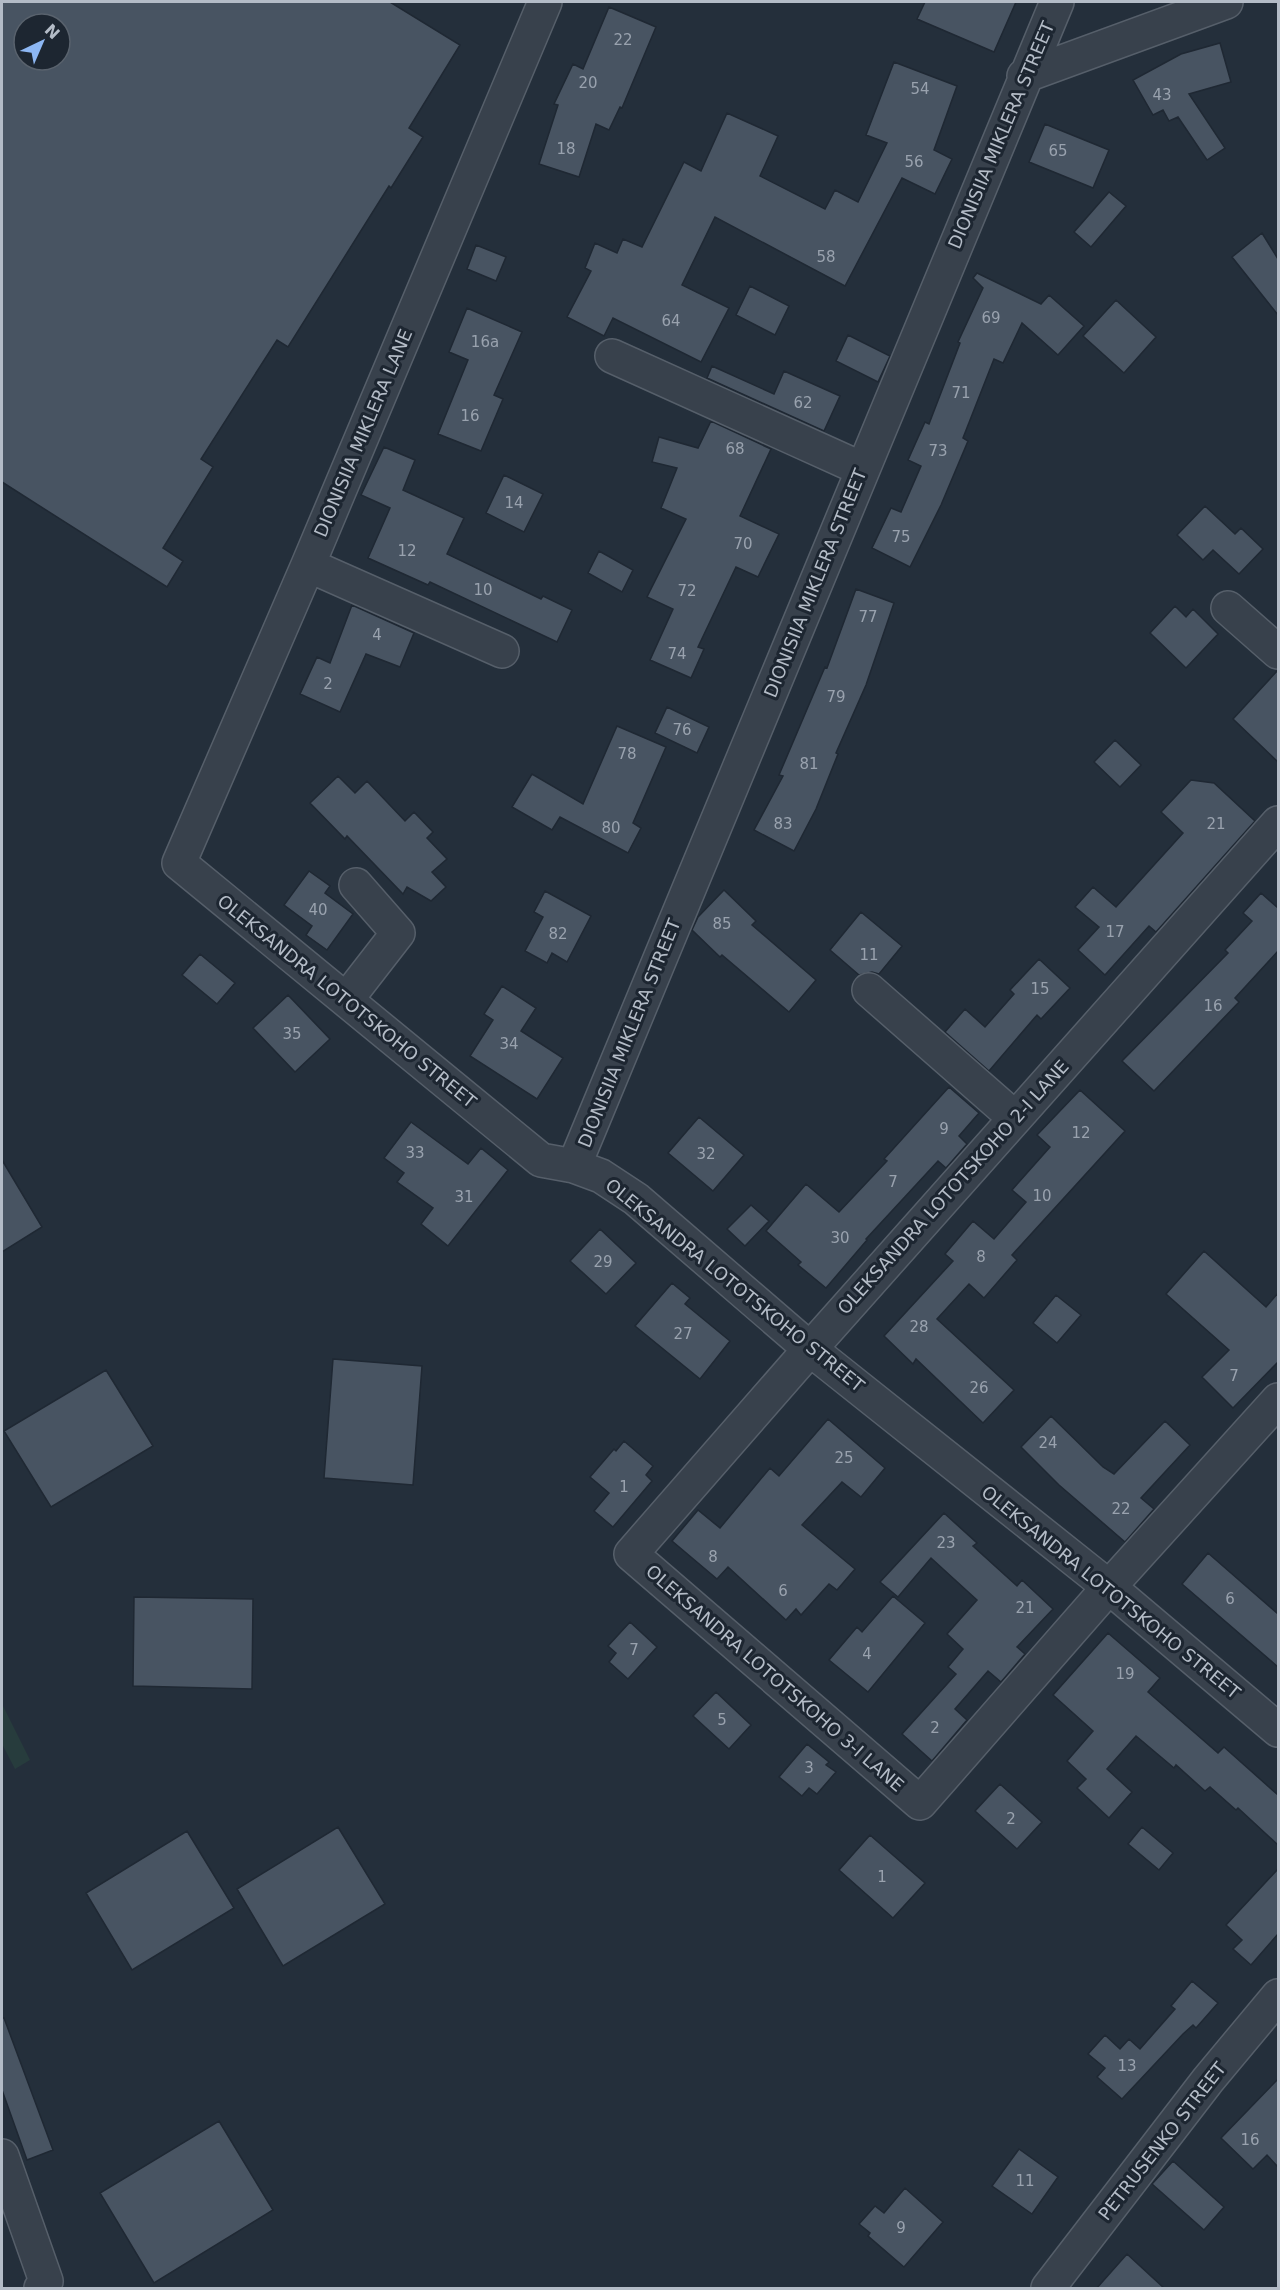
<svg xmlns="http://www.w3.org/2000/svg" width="1280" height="2290" font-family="'DejaVu Sans',sans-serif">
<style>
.green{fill:#273c3d}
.building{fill:#485462;stroke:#1f2833;stroke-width:1.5;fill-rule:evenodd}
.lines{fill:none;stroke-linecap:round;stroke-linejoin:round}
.minor-casing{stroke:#565f6a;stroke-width:36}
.minor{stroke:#38414c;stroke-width:33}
.labels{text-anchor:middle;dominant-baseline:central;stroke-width:6;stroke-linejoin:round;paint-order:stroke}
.number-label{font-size:15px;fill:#99a2ae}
.street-label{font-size:18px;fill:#b4bcc7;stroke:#1d2631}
</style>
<rect width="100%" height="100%" fill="#242f3b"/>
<path class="green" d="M2 1704 30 1760 15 1769 2 1744Z"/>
<path class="building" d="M2 2H390L460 45 409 128 423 137 391 188 389 186 288 347 277 340 201 459 213 467 163 548 183 561 167 587 2 482ZM24 24H60V60H24Z
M925 2H1016L994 52 917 19Z
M609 7 656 27 622 108 620 107 609 130 596 124 579 177 539 164 558 105 554 104 573 64 583 69Z
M1220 43 1231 82 1189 94 1225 148 1207 160 1178 117 1169 121 1163 110 1153 115 1133 80 1181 54Z
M894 62 957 86 934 150 952 159 935 194 902 178 845 286 715 217 682 285 729 308 701 362 613 318 604 336 567 317 591 271 585 268 595 243 617 253 623 239 642 247 684 162 701 171 727 113 778 136 760 176 825 209 835 190 858 202 887 143 866 135Z
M1045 124 1109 150 1093 188 1029 162Z
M1109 192 1126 206 1091 247 1074 232Z
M1262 233 1278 259V315L1232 257Z
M476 245 506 257 496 281 467 269Z
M977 273 1041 304 1049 295 1084 326 1058 355 1022 323 1003 363 994 359 963 438 968 441 941 505 910 567 872 548 891 508 901 512 921 466 908 460 925 422 929 424 960 343 958 342 983 288 973 278Z
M750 286 789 306 775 335 736 315Z
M1116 300 1156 337 1124 373 1083 336Z
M467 308 522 332 494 395 503 399 481 451 438 434 468 360 449 352Z
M848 335 890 356 878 382 836 361Z
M712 366 774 394 784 371 840 396 824 431 707 378Z
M711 421 771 449 740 516 779 534 758 577 736 567 698 647 704 649 691 678 650 660 673 609 647 597 686 519 661 508 677 468 652 462 659 437 698 448Z
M384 447 415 460 403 490 464 518 447 554 541 599 543 596 572 610 557 642 430 582 428 585 368 558 390 508 361 495Z
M504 475 543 494 524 532 486 513Z
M1205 506 1235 534 1241 528 1263 549 1239 574 1213 550 1203 560 1177 535Z
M599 551 633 570 622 592 588 573Z
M856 589 894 603 866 685 836 753 838 754 816 809 794 851 754 830 783 776 779 775 825 667 827 668Z
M352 605 414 633 400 667 366 654 340 712 300 694 317 657 330 663Z
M1175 606 1186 617 1193 609 1218 634 1186 668 1150 633Z
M1278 670V762L1233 719Z
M667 707 709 727 697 753 655 733Z
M617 726 666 747 633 823 641 828 628 853 560 817 552 830 512 807 532 774 583 804Z
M1115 740 1141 765 1120 787 1094 762Z
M338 776 355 793 367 781 405 821 414 812 433 832 427 838 447 859 432 872 446 887 431 901 407 887 403 894 347 836 345 839 310 803Z
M1191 780 1214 783 1255 821 1156 932 1149 926 1105 975 1078 950 1099 927 1075 907 1093 887 1116 907 1183 833 1161 812Z
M309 871 330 886 325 893 353 914 327 950 306 935 312 926 284 905Z
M724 890 756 921 752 925 816 980 789 1012 722 955 720 957 692 930 698 917Z
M545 891 591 916 567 962 552 953 547 963 525 951 543 917 534 912Z
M1261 893 1278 908V951L1235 998 1239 1002 1154 1091 1122 1061 1228 953 1225 950 1252 921 1243 913Z
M861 912 902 946 879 974 872 972 859 975 830 950Z
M200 954 235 983 217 1004 182 975Z
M1039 959 1070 988 1041 1019 1037 1015 989 1071 945 1032 965 1009 985 1027 1014 994 1010 990Z
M502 986 536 1008 521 1031 563 1058 537 1099 470 1056 493 1020 484 1014Z
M288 995 330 1039 295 1072 253 1028Z
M949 1087 979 1113 959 1136 967 1144 946 1168 938 1161 866 1239 867 1240 826 1288 798 1265 801 1262 766 1231 806 1184 839 1212 887 1161 884 1159Z
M1080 1090 1125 1131 1012 1255 1017 1260 984 1298 969 1284 937 1319 1014 1390 983 1423 916 1359 913 1364 884 1336 953 1261 945 1254 973 1221 994 1239 1026 1202 1012 1190 1050 1147 1037 1135Z
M699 1117 744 1155 713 1191 668 1153Z
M411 1122 468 1164 481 1148 508 1170 448 1246 421 1224 433 1208 397 1182 404 1173 384 1158Z
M2 1160 42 1227 2 1252Z
M751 1205 769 1221 745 1246 727 1229Z
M600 1229 636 1263 606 1294 570 1261Z
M1204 1251 1266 1307 1278 1293V1362L1233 1408 1202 1377 1229 1350 1166 1294Z
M672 1283 690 1298 685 1304 730 1341 700 1379 635 1326Z
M1056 1295 1081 1315 1057 1343 1033 1323Z
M333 1359 422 1366 413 1485 324 1478Z
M106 1370 153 1446 51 1507 4 1431Z
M1051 1416 1103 1467 1114 1474 1165 1421 1190 1445 1141 1498 1154 1509 1125 1542 1059 1485 1021 1447Z
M828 1419 885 1468 861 1497 842 1482 802 1525 855 1569 837 1590 829 1584 801 1615 796 1609 786 1620 728 1567 717 1579 672 1541 698 1510 720 1528 770 1468 779 1476Z
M624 1441 653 1466 646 1475 652 1481 613 1527 594 1511 609 1493 590 1477 614 1449 616 1451Z
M944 1513 977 1543 973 1546 1017 1586 1022 1580 1053 1609 1017 1647 1025 1654 1001 1682 988 1671 955 1709 967 1720 932 1761 902 1734 956 1674 948 1667 963 1649 947 1634 977 1600 931 1558 898 1597 880 1582Z
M1208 1553 1278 1614V1667L1182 1584Z
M893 1596 925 1623 868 1692 829 1660 857 1627 862 1632Z
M134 1597 253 1599 252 1689 133 1686Z
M630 1622 657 1647 628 1679 609 1662 616 1653 608 1646Z
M1108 1633 1160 1678 1148 1692 1218 1753 1224 1747 1278 1795V1845L1238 1808 1236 1810 1210 1787 1205 1791 1176 1765 1174 1768 1136 1736 1107 1769 1132 1792 1109 1818 1077 1788 1086 1779 1067 1761 1093 1731 1053 1695Z
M716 1692 751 1725 729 1749 693 1716Z
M807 1744 829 1762 826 1765 836 1772 817 1794 809 1788 802 1796 779 1777Z
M1000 1784 1042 1822 1017 1849 975 1811Z
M338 1827 385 1904 283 1966 237 1889Z
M1142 1827 1173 1853 1159 1870 1128 1844Z
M187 1831 234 1908 132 1970 86 1893Z
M870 1835 925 1883 893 1918 839 1870Z
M1278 1869V1934L1251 1965 1233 1949 1242 1940 1226 1925Z
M1192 1981 1218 2003 1196 2028 1193 2025 1183 2034 1122 2099 1097 2077 1105 2068 1088 2054 1105 2035 1120 2049 1129 2039 1140 2049 1175 2009 1171 2006Z
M2 2018H4L53 2150 27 2160 2 2090Z
M1278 2079V2167L1267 2155 1253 2169 1221 2138Z
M219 2121 273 2210 154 2283 100 2193Z
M1019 2149 1058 2177 1032 2214 992 2186Z
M1173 2161 1224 2207 1204 2230 1152 2184Z
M905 2188 943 2222 904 2267 868 2236 870 2233 859 2224 875 2206 884 2213Z
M1127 2254 1165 2289H1096Z"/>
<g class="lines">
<defs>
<path id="minor" d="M545 2 308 565 179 863 541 1160 574 1166 601 1176 636 1199 810 1349 1109 1587 1278 1730
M1024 76 1226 2
M612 356 862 469
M308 565 502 651
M1228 608 1278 652
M1278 823 810 1349 631 1554 920 1803 1109 1587 1278 1400
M869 990 1015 1118
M346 1000 398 933 356 885
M574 1166 1057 2
M2 2156 46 2281 41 2288
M1048 2288 1208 2080 1278 1996"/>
</defs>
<use href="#minor" class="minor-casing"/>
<use href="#minor" class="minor"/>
</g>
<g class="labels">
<g class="number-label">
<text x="623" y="40">22</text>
<text x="588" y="83">20</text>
<text x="920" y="89">54</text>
<text x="1162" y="95">43</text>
<text x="566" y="149">18</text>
<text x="1058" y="151">65</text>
<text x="914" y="162">56</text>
<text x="826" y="257">58</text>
<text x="991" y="318">69</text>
<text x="671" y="321">64</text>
<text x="485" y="342">16а</text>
<text x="961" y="393">71</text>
<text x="803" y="403">62</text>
<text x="470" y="416">16</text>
<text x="735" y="449">68</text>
<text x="938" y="451">73</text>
<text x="514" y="503">14</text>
<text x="901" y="537">75</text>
<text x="743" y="544">70</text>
<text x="407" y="551">12</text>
<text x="483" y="590">10</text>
<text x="687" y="591">72</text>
<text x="868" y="617">77</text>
<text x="377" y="635">4</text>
<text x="677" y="654">74</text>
<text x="328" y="684">2</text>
<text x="836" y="697">79</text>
<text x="682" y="730">76</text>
<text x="627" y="754">78</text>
<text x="809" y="764">81</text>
<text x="783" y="824">83</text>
<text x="1216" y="824">21</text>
<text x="611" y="828">80</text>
<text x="318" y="910">40</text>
<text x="722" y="924">85</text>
<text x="1115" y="932">17</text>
<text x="558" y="934">82</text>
<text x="869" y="955">11</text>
<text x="1040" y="989">15</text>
<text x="1213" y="1006">16</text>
<text x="292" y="1034">35</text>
<text x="509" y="1044">34</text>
<text x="944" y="1129">9</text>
<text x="1081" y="1133">12</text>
<text x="415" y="1153">33</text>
<text x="706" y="1154">32</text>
<text x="893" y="1182">7</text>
<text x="1042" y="1196">10</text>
<text x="464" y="1197">31</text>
<text x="840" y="1238">30</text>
<text x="981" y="1257">8</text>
<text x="603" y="1262">29</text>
<text x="919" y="1327">28</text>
<text x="683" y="1334">27</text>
<text x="1234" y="1376">7</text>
<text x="979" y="1388">26</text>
<text x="1048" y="1443">24</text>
<text x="844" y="1458">25</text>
<text x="624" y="1487">1</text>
<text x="1121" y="1509">22</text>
<text x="946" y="1543">23</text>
<text x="713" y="1557">8</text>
<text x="783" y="1591">6</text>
<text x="1230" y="1599">6</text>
<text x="1025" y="1608">21</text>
<text x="634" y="1650">7</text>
<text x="867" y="1654">4</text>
<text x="1125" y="1674">19</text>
<text x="722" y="1720">5</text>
<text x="935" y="1728">2</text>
<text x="809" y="1768">3</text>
<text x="1011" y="1819">2</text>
<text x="882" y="1877">1</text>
<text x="1127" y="2066">13</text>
<text x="1250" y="2140">16</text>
<text x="1025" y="2181">11</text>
<text x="901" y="2228">9</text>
</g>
<g class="street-label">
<text transform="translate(1001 135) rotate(-67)">DIONISIIA MIKLERA STREET</text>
<text transform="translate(363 433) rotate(-67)">DIONISIIA MIKLERA LANE</text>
<text transform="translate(815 583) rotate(-68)">DIONISIIA MIKLERA STREET</text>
<text transform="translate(347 1001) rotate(39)">OLEKSANDRA LOTOTSKOHO STREET</text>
<text transform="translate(629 1033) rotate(-68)">DIONISIIA MIKLERA STREET</text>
<text transform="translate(953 1187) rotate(-48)">OLEKSANDRA LOTOTSKOHO 2-I LANE</text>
<text transform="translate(735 1285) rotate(39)">OLEKSANDRA LOTOTSKOHO STREET</text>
<text transform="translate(1111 1592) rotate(39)">OLEKSANDRA LOTOTSKOHO STREET</text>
<text transform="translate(775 1678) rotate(41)">OLEKSANDRA LOTOTSKOHO 3-I LANE</text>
<text transform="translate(1162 2141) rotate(-52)">PETRUSENKO STREET</text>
</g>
</g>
<rect width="1280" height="2290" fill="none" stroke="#b4bcc7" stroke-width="6"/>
<g transform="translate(42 42) rotate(44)"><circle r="28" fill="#1d2631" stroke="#59626d" stroke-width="1.5"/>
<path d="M0-4.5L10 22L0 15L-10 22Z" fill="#8db7f3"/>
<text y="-9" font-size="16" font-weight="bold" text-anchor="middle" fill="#b4bcc7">N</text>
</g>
</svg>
